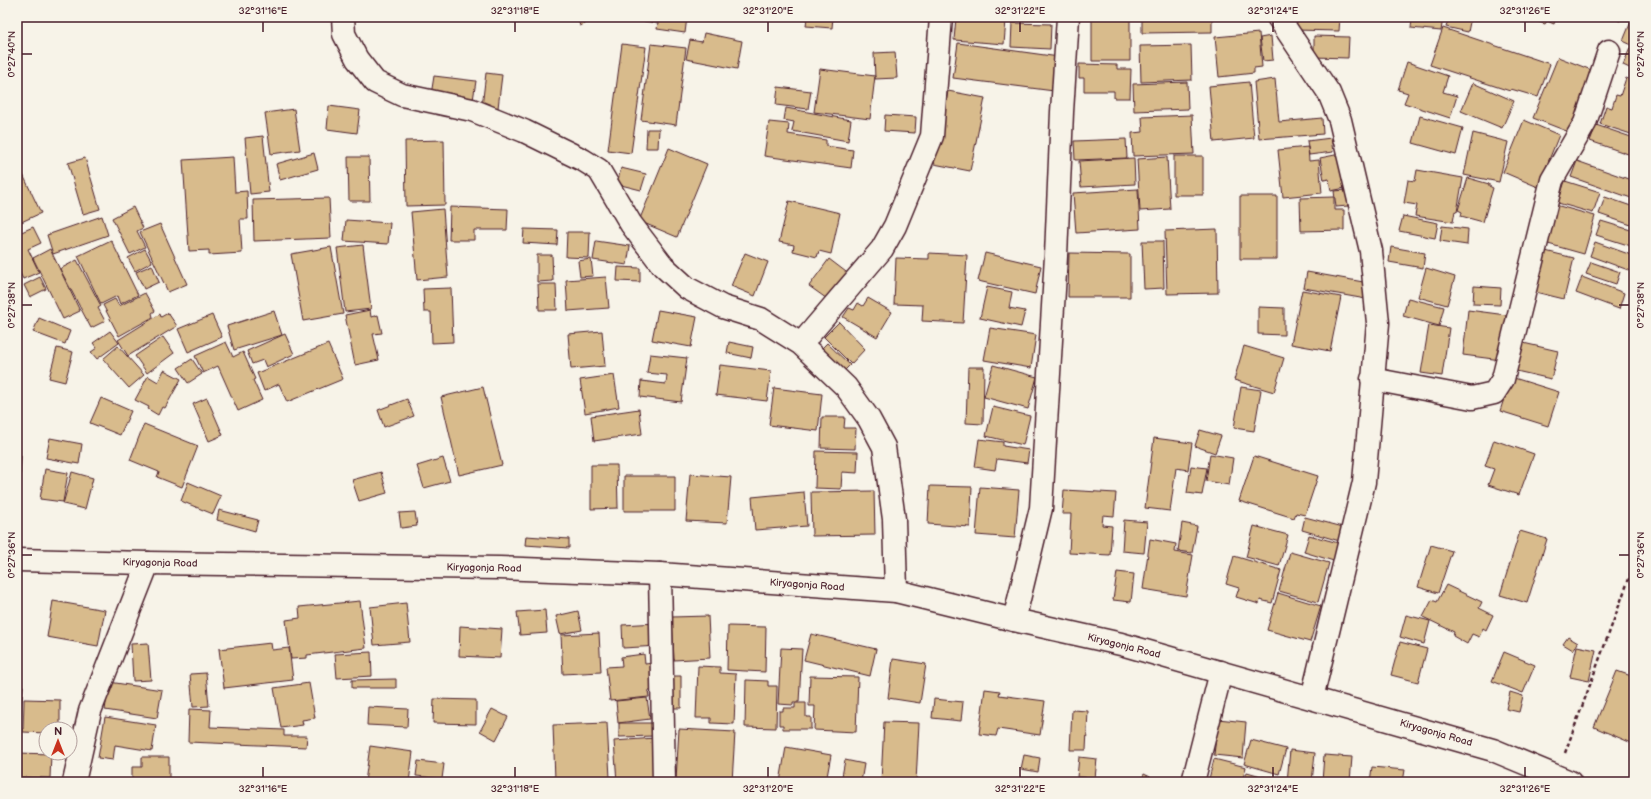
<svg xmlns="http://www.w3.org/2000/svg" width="1651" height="799" font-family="'Balsamiq Sans',sans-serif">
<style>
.building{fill:#d8bb8c;stroke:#4a1f2b}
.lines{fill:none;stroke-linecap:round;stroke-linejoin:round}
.street-casing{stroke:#4a1f2b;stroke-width:25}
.secondary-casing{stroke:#4a1f2b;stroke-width:25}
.path{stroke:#4a1f2b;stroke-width:2.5;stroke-dasharray:4 3;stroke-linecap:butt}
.street{stroke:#f7f3e8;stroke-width:22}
.secondary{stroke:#f7f3e8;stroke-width:22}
.ticks{fill:none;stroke:#4a1f2b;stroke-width:1.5}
.labels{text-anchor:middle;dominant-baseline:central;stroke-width:4;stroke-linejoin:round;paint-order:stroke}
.street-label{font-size:10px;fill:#4a1f2b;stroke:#f7f3e8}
.neatline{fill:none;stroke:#4a1f2b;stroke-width:1.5}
.ticks-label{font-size:10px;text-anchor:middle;fill:#4a1f2b}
</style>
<rect width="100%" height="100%" fill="#f7f3e8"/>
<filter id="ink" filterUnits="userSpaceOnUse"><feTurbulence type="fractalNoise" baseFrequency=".025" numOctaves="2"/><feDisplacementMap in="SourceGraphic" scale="8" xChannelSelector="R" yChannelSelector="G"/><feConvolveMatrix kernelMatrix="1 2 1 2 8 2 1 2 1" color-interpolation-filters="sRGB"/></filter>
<g filter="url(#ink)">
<path class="building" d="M577 17H584L586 23 580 26Z
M587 17H593L595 21 588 22Z
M635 17H687L685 33 657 29 658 23 635 20Z
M807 17H833L832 28 806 26Z
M956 17 1006 20 1004 44 954 40Z
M1108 17H1130V61H1092V18H1108Z
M1142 17H1212V32L1142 33Z
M1296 17H1340L1339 31 1296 30Z
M1412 17H1443L1441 31 1411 28Z
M1449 17H1471L1468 32 1446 27Z
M1525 17H1556L1554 24 1547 21 1545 24Z
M1611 17H1621L1620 21Z
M1632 19 1634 20V46L1623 41Z
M1012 23 1051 24 1050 49 1011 47Z
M1443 28 1550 64 1538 97 1511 89 1510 91 1430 65Z
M704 33 742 41 737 69 686 59 690 40 702 42Z
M1259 33 1262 67 1254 68V73L1219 77 1215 37Z
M1271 36 1273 60 1263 61 1260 38Z
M1314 36 1349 37 1348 58 1314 57Z
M958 43 1059 57 1054 91 953 78Z
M622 44 646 47 631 153 608 150Z
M651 44 686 48 676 125 641 120Z
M1191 45 1192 80 1141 82 1140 46Z
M1630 48 1634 49V70L1623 65Z
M895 52 897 78 875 79 874 53Z
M1558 57 1594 71 1569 132 1533 118Z
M1407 62 1448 76 1443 92 1457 96 1450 118 1404 103 1408 93 1398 90Z
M1079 64 1117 65V69H1131L1130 98H1114V91H1084V78H1079Z
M820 69 875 76 870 119 814 112Z
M486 73 502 75 497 116 481 115Z
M434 76 476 81 473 100 431 95Z
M1626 78 1634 81V135L1600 124 1606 106 1612 108 1616 95 1620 96Z
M1275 79 1279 122 1322 118 1323 134 1259 139 1254 82Z
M1187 82 1188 109 1134 111 1133 84Z
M1249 82 1254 138 1214 142 1209 86Z
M1473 83 1514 101 1502 128 1461 111Z
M778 87 811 91 808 109 776 105Z
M948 91 985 98 970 171 934 164Z
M329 106 360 110 357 133 327 129Z
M786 108 851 120 848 141 792 131 794 122 784 120Z
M294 109 300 150 271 154 265 113Z
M885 115 916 117 915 133 884 131Z
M1192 115 1194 154 1133 156 1132 133 1143 132 1142 117Z
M1420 116 1463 128 1456 155 1413 143Z
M1524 120 1559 135 1538 187 1503 172Z
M769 122 789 124 788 134 826 140V146L853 150 851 168 764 156Z
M1596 125 1634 138V156L1590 141Z
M647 129H659L658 148H646Z
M1473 133 1508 142 1499 182 1464 175Z
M263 136 269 192 250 194 245 138Z
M1331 138 1333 152 1309 155 1307 141Z
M1126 139 1127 158 1075 160 1074 141Z
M444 140 445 205 406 206 405 141Z
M1308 147 1309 161 1319 160 1322 193 1283 197 1278 150Z
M669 148 707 164 677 237 639 221Z
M314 153 318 169 280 180 276 164Z
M1340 154 1345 188 1331 191 1329 179 1324 180 1320 158Z
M1174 156H1203V195H1174Z
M233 157 235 192 247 191 248 219H240L242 253 209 255V250L189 251 183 160Z
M348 157H369L370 201H349Z
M1167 157 1170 209 1140 211 1137 159Z
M85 158 100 209 83 214 68 163Z
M1134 158 1135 184 1081 187 1079 161Z
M1577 161 1634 181V199L1571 177Z
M17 162 41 213 17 224Z
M621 168 646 174 641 190 617 184Z
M1417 170 1463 178 1457 212 1455 211 1453 222 1415 216 1417 205 1404 203 1408 180 1415 181Z
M1468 178 1489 184V186L1493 188 1483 222 1461 216 1462 212 1458 210Z
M1565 181 1600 192 1593 213 1558 203Z
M1138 189 1140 229 1076 233 1073 193Z
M1346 190 1348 206 1336 207 1334 191Z
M1240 196H1277V259H1240Z
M1334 197V210H1344V230L1301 231 1300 198Z
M1605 197 1634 207V226L1599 214Z
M329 198 331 238 254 241 253 200Z
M789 201 840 213 831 254 819 251 817 257 793 251 794 245 779 242Z
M1552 204 1595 216 1584 254 1541 242Z
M133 207 143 228 137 231 145 247 130 254 112 218Z
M450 207 508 209 507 230H474V240H449Z
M443 209 448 277 417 280 411 212Z
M102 216 108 235 53 254 47 235Z
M1403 216 1438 223 1435 238 1399 231Z
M346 220 390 223 388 244 344 241Z
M1601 221 1634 231V238L1631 246 1596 235Z
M160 224 187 284 168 292 140 232Z
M1442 226 1468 229 1467 245 1440 241Z
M33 227 41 243 28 249 39 272 23 279 17 267V234Z
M524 229 558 230 557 245 523 243Z
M1217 229 1218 293 1167 294 1165 231Z
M567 232H590L589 258 566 257Z
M111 240 138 295 120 304 117 296 101 304 78 256Z
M596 241 630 246 627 265 593 260Z
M1142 241H1163L1164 288 1144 289Z
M1595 242 1634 256V262L1631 271 1590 256Z
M363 245 371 309 345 312 337 248Z
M331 247 343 314 303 321 291 254Z
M1391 247 1425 253 1423 268 1389 262Z
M50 249 80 311 63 319 33 258Z
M145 249 152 262 135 271 128 258Z
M1541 250 1574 258 1564 299 1531 291Z
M745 253 768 262 755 296 731 286Z
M929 253 967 255 963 323 922 321 923 305 894 304 896 258 929 259Z
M985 253 1041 266 1035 294 978 281Z
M1069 253 1130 254V297H1068Z
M537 255H552L553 281 537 282Z
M591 259 593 276 580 277 578 261Z
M829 259 850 275 830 301 809 286Z
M77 260 101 306 98 308 105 321 91 328 60 269Z
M1591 262 1620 272 1616 284 1586 274Z
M152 265 159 282 144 289 136 272Z
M618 267 640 268V282L617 281Z
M1426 268 1455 277 1447 305 1418 297Z
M1307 272 1369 283 1366 299 1304 288Z
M40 277 46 289 30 297 24 285Z
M606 277 609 308 568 311 566 280Z
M1582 277 1624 293 1619 309 1576 293Z
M538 284H556L557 310H539Z
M1474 286 1501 288 1500 305 1473 304Z
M987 287 1012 292 1009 308 1025 311 1021 327 980 318Z
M451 288 453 342 432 343 431 312H424L423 289Z
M1302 290 1341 297 1330 351 1291 344Z
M145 293 155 311 152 313 153 317 119 336 103 305 115 299 119 306Z
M868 298 892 312 877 337 843 317 849 308 854 310 858 303 863 306Z
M1408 298 1444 307 1439 326 1403 316Z
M1258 307 1284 308V335L1258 334Z
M370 310 371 317 378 315 382 333 373 334 379 360 355 365 345 315Z
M658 310 697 317 691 347 652 340Z
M1468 310 1506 315 1501 360 1463 355Z
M274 311 282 335 234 350 227 326Z
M168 313 177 326 128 356 118 340 160 314 161 317Z
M212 315 222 337 188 352 178 329Z
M39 318 70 331 65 344 33 332Z
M839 322 865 349 851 364 824 337Z
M1429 325 1449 328 1442 376 1421 373Z
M990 328 1036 335 1031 368 984 360Z
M110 331 119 343 97 359 91 352 97 348 93 343Z
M602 331 605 366 571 369 568 334Z
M285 334 294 354 266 367 263 360 252 364 247 351Z
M163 337 174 353 147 373 135 356Z
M226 342 233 357 243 352 255 379 253 380 262 400 238 411 218 366 203 373 195 356Z
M729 342 753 347 751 358 727 353Z
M1519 342 1558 351 1551 379 1512 370Z
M827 343 850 365 841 374 818 352Z
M328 344 343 379 287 402 279 384 264 391 257 373Z
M118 346 144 375 129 388 103 359Z
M1244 346 1284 358 1274 392 1234 380Z
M57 348 73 352 65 382 49 378Z
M650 354 687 358 681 402 640 397 641 381 666 384 667 375 647 373Z
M192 359 202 374 188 383 178 368Z
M720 365 771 371 767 401 716 395Z
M993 365 1037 377 1028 409 984 397Z
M968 367H984L983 424 966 423Z
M164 370 181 379 165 408 162 407 158 415 148 409 149 407 135 400 148 376 158 382Z
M614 375 619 407 585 413 580 380Z
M1511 377 1559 392 1548 426 1500 411Z
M483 387 502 465 459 475 441 397Z
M1241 387 1261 390 1254 431 1234 428Z
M774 388 822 394 818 431 769 425Z
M101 398 131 411 120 435 90 423Z
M207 398 223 435 209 441 193 404Z
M407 399 414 416 384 427 378 410Z
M993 407 1030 416 1023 445 986 436Z
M639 409 642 434 594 441 591 416Z
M822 417H845L844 428H856L855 449 821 448Z
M144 424 198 446 182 487 157 477 159 472 130 460Z
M1200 430 1221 436 1215 453 1195 446Z
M50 438 82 444 79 464 46 458Z
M1154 438 1192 443 1188 470 1176 468 1170 511 1145 508Z
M979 439 1003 442V446L1029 450 1027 463 997 459 995 470 975 467Z
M1494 440 1534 454 1519 495 1488 485 1494 469 1485 466Z
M816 451 858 452 857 473 842 472 841 489 815 488Z
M1210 454 1233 458 1229 485 1206 481Z
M17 456H21L19 500H17Z
M1254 456 1318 476 1305 515 1296 513 1294 518 1239 501Z
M443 458 450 481 424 488 417 466Z
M591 465H617L618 508 591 509Z
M1191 466 1207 468 1202 495 1187 493Z
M45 469 68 473 63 502 40 499Z
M72 472 93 478 85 509 63 504Z
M381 472 387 493 359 501 352 480Z
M690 474 731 477 727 523 686 521Z
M624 476H675V511H624Z
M188 482 221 496 213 514 181 501Z
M930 486 972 487 970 527 928 524Z
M980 487 1019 490 1015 538 976 535Z
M1064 490 1116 493 1114 516 1103 515 1102 525 1112 526 1110 555 1069 553 1071 514H1062Z
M874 491 875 535 812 536 811 492Z
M804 492 807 526 755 530 752 497Z
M219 510 258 520 255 531 217 520Z
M415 512 417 526 401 528 399 513Z
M1305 517 1347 528 1343 542 1302 530Z
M1124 520 1147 522 1144 553 1122 551Z
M1182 523 1197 526 1192 553 1178 551Z
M1254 526 1288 535 1279 566 1246 557Z
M1520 531 1547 539 1527 603 1500 595Z
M1309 535 1342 544 1337 562 1304 552Z
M526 536 569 539V548L525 545Z
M1150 539 1176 544 1175 552 1193 555 1186 596 1143 589Z
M1431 545 1452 551 1438 593 1418 587Z
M1290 552 1329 563 1318 602 1279 591Z
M1234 556 1281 570 1272 603 1260 600 1259 604 1236 597 1239 588 1226 584Z
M1117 572 1134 574 1131 602 1113 600Z
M1446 585 1482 602 1479 608 1493 615 1486 630 1483 628 1479 637 1472 634 1467 644 1453 636 1454 632 1423 617 1432 600 1437 602Z
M1278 593 1321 606 1310 642 1267 630Z
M53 601 105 610 98 646 47 637Z
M360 601 366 648 307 655V658L291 659 286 620 300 618 299 607Z
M406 603 410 642 374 645 370 607Z
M545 610 547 633 520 635 517 612Z
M578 611 582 630 560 634 556 616Z
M1406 615 1430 621 1424 644 1400 637Z
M708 616 710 658 674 660 672 617Z
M657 623 659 646 623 648 622 625Z
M460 626 502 629 500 658 459 656Z
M728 626 766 627 765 672 727 670Z
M599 633 601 672 563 674 561 635Z
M811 634 876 649 870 676 804 660Z
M1568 637 1578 643 1573 650 1563 644Z
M1400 642 1427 649 1418 682 1391 675Z
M148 643 151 680 133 681 131 644Z
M271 643 272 650 289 648 293 680 224 688 219 649Z
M1577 646 1596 650 1589 681 1570 677Z
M781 648 802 649 799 702H793V705L778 704Z
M371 652 372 676 337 678 335 654Z
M1504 652 1535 665 1523 693 1492 681Z
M644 654 645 664 653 663 656 691H648L649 697 610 701 606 667 622 666 621 657Z
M893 659 926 664 920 703 888 698Z
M698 666 720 667V673L736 674 734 724 711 723V718H696Z
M1617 671 1634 677V744L1594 727Z
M206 673 209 706 193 707 190 674Z
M666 676H681V708H665Z
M810 676 858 677 856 732 814 730 815 706H809Z
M396 679V688H352V680Z
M746 680 768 681V686H777L776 728 745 727Z
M109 682 162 690 157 718 105 710Z
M309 683 315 718 302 720 303 725 281 728 274 688Z
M17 686H23L20 724H17Z
M985 689 1000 691 999 695 1045 701 1040 735 998 729 996 736 979 734Z
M1510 692 1523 696 1519 712 1506 709Z
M647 698 650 719 618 723 616 701Z
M24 699 60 700V729H46V733L23 732Z
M434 699 476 700V724L433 723Z
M934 699 963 702 961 721 932 718Z
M795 703H806V717H811V729H783V725H779V711H783V708H795Z
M368 707 408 709 407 727 367 725Z
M189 709 211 710 210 727 284 730V736H307L306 747 188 742Z
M492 709 508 717 496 740 480 731Z
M1072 710 1088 711 1086 750H1070Z
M105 717 156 725 152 751 115 745 113 760 98 758Z
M1218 719 1246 722 1243 758 1214 755Z
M884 722 919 723 916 782H881Z
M607 723 610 778 555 780 553 725Z
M619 723H654V736L619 737Z
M679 729 735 732 732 782 676 780Z
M655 738 658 782H617L614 741Z
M1251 740 1286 749 1279 774 1244 764Z
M370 746 413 752 409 782H365Z
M786 747 831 755 826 782H780Z
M1290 750 1315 753 1312 782H1287Z
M17 753 51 754 50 778 17 777Z
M1024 755 1040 758 1038 772 1021 769Z
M1324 755 1352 757 1350 782H1322Z
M142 757H169V782H132V767H142Z
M1079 757 1097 759 1095 778 1077 777Z
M1214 759 1246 767 1242 782H1220L1209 779Z
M845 760 864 764 861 782H841Z
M418 761 444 764 442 779 416 776Z
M1372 767 1405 770 1403 782H1370Z
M1247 772 1282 782H1244Z
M1144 774 1159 781 1158 782H1141Z
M1162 778 1171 782H1161Z"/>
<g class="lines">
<defs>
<path id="street" d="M343 17 344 34 357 59 375 82 402 95 472 110 524 131 583 160 599 170 631 224 663 266 687 288 723 307 761 319 801 344 846 387 869 419 884 447 894 519 896 591
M1278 17 1329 93 1340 120 1371 251 1378 323 1364 482 1312 698
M801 344 882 249 895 226 932 136 941 17
M1372 379 1472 398 1494 393 1503 379 1552 180 1585 123 1609 51
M660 574 664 782
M1014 620 1041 508 1056 256 1062 112 1068 17
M74 782 90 711 148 563
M1193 782 1221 672"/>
<path id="secondary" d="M17 560 148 563 499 568 660 574 896 591 1014 620 1121 644 1493 750 1570 782"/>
</defs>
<use href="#street" class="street-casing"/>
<use href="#secondary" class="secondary-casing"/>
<path class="path" d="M1565 753 1634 565"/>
<use href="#street" class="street"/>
<use href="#secondary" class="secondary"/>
</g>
</g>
<path class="ticks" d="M263 22V32M515 22V32M768 22V32M1020 22V32M1273 22V32M1525 22V32M22 54H32M1619 54H1629M22 305H32M1619 305H1629M22 555H32M1619 555H1629M263 767V777M515 767V777M768 767V777M1020 767V777M1273 767V777M1525 767V777"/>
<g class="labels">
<g class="street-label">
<text transform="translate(160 563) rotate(1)">Kiryagonja Road</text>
<text transform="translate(484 568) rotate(1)">Kiryagonja Road</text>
<text transform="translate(807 585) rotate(4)">Kiryagonja Road</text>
<text transform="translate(1124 646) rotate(14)">Kiryagonja Road</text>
<text transform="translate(1436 733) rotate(16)">Kiryagonja Road</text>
</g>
</g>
<rect width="1651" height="799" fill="none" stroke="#f7f3e8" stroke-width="44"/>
<g transform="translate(58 741)"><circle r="19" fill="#f7f3e8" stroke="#b29e9c"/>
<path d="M0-3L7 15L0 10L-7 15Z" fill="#c8321e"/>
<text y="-6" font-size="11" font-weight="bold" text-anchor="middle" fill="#4a1f2b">N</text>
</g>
<rect x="22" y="22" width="1607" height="755" class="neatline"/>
<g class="ticks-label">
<text x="263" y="14">32°31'16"E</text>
<text x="515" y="14">32°31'18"E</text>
<text x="768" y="14">32°31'20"E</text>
<text x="1020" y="14">32°31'22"E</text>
<text x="1273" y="14">32°31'24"E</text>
<text x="1525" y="14">32°31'26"E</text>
<text transform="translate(11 54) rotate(-90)" y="4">0°27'40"N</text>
<text transform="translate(1640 54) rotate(-90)" y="4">0°27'40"N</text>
<text transform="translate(11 305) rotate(-90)" y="4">0°27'38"N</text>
<text transform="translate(1640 305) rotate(-90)" y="4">0°27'38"N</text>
<text transform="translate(11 555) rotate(-90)" y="4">0°27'36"N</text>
<text transform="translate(1640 555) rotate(-90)" y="4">0°27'36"N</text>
<text x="263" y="792">32°31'16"E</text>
<text x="515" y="792">32°31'18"E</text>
<text x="768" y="792">32°31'20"E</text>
<text x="1020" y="792">32°31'22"E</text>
<text x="1273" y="792">32°31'24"E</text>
<text x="1525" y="792">32°31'26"E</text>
</g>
</svg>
